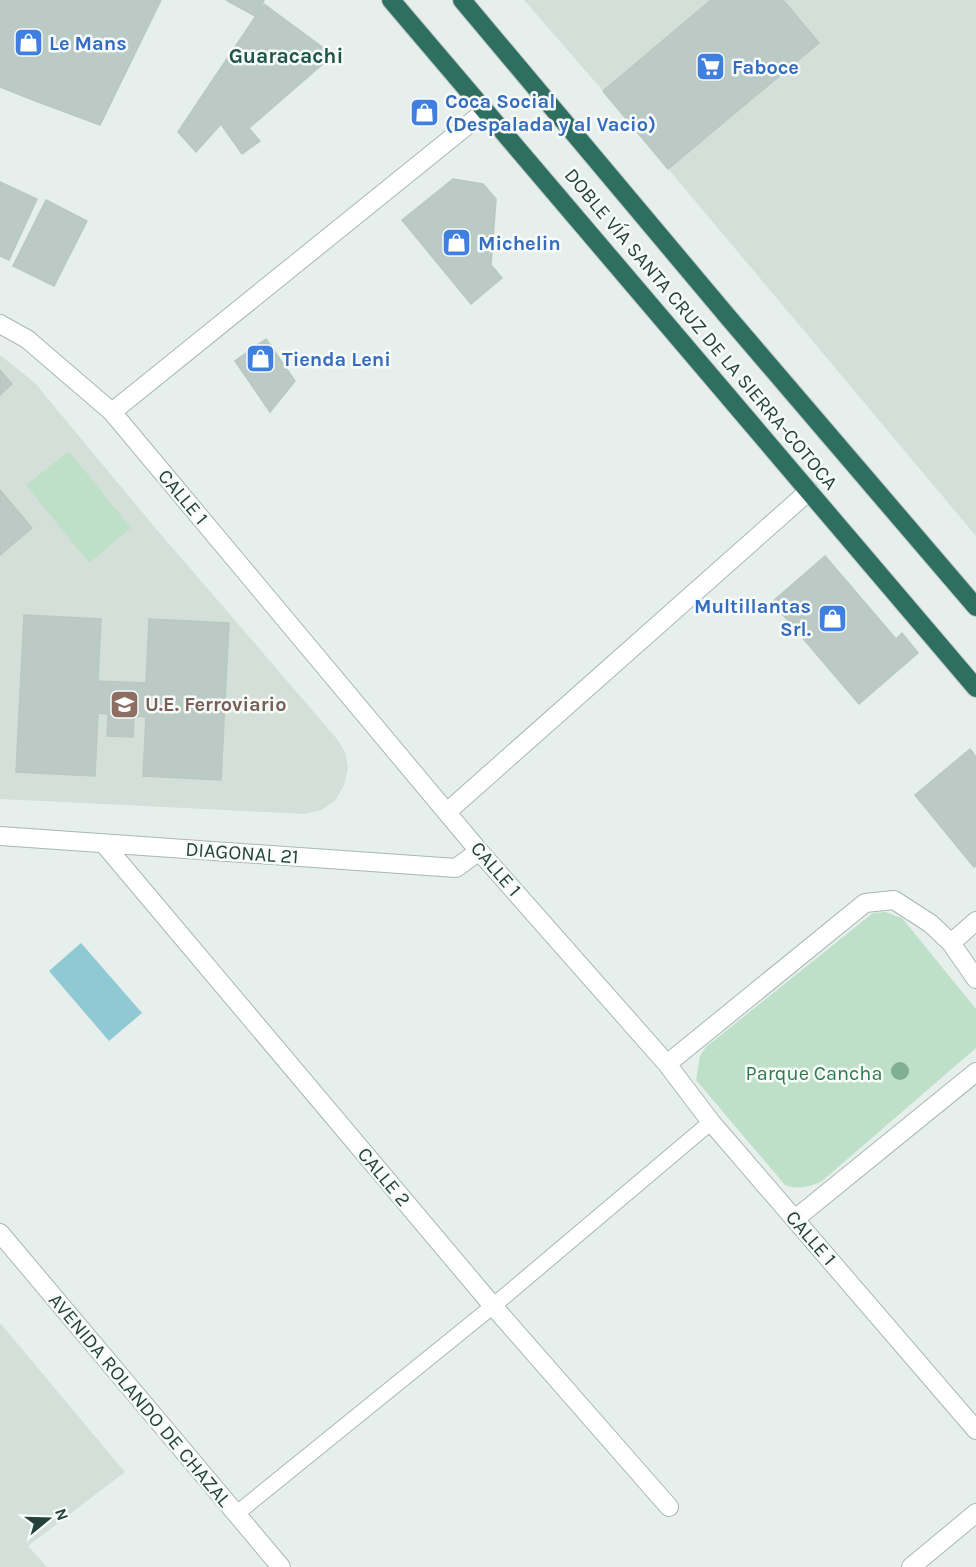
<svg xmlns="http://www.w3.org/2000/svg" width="976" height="1567" font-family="Karla,sans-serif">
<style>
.built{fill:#d4dfda}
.green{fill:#bfe0c8}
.water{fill:#8ec9d4}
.building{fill:#bbcac4;stroke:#b8c9c2;stroke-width:1.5}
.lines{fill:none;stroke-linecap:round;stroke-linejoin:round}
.lane-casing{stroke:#a8b8b2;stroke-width:17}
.street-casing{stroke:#a8b8b2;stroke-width:20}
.highway-casing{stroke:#c2cac8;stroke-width:20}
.lane{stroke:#fff;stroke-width:15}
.street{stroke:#fff;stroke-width:18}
.highway{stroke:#2f6f62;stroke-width:18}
.tree{fill:#80af93}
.labels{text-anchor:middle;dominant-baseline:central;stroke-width:5;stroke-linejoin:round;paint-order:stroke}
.shop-label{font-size:20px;font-weight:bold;fill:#366cbe;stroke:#f7fbf9;text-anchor:start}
.street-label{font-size:20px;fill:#24423a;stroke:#f7fbf9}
.education-label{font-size:20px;font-weight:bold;fill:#785e54;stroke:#f7fbf9;text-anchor:start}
.park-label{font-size:20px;fill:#2d7a4b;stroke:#f7fbf9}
.neighbourhood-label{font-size:21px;font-weight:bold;fill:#1f5548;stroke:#f7fbf9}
</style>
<rect width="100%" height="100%" fill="#e6efeb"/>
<path class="built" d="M524 0H976V536L603 91Z
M0 355 35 383 152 524 337 739 345 752 348 768 344 785 335 801 321 810 305 814 0 799Z
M0 1323 125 1472 28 1546 47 1567H0Z"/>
<path class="green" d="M69 451 131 528 89 563 26 485Z
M885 912 902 918 976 1009V1048L822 1181C809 1187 799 1190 785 1185L696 1080 700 1056 706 1047 873 913Z"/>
<path class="water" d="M81 943 142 1013 109 1041 49 971Z"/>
<path class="building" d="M0 0H73L33 100 0 87Z
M73 0H161L100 125 33 100Z
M226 0H264L255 16Z
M711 0H783L819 43 668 169 603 91Z
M264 4 333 55 249 128 210 84Z
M210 84 260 141 242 154 221 124 196 152 178 132Z
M453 179 483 184 496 199 491 265 502 278 471 304 402 220Z
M0 182 37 199 9 260 0 256Z
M46 200 87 221 54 286 13 266Z
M266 339 295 381 270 412 235 361Z
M0 370 12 384 0 395Z
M0 490 32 528 0 555Z
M825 556 896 639 902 633 918 653 859 704 772 602Z
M24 615 101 619 98 681 146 683 149 619 229 623 221 780 143 776 146 717 134 716 133 737 107 736 108 714 98 713 95 776 16 772Z
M970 749 976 757V866L974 867 915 795Z"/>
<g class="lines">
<defs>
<path id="lane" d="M236 1514 493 1306 711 1122"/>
<path id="street" d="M0 324 27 339 112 412 479 851 667 1064 711 1122 976 1430
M112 412 485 111
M447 812 809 491
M0 836 456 868 479 851
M104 844 493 1306 669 1507
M951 943 976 921
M667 1064 865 903 894 900 931 924 951 943 976 979
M795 1219 976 1072
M0 1233 281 1567
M911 1567 976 1513"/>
<path id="highway" d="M391 0 976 688
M462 0 728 317 976 607"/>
</defs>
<use href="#lane" class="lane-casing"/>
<use href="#street" class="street-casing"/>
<use href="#highway" class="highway-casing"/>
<use href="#lane" class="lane"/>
<use href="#street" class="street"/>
<use href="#highway" class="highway"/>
</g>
<circle class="tree" cx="900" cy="1071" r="9"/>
<defs>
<symbol id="shop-square" viewBox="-11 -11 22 22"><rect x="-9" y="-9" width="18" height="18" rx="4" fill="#3f7fe0" stroke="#f7fbf9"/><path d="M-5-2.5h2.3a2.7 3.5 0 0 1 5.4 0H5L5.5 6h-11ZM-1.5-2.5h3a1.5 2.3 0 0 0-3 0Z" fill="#fff"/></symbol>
<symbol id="supermarket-square" viewBox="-11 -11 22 22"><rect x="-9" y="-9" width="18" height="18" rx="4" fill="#3f7fe0" stroke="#f7fbf9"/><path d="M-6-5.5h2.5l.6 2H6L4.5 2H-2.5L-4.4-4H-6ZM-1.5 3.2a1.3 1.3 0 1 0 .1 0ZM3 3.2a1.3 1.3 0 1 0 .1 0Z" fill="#fff"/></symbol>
<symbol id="school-square" viewBox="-11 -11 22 22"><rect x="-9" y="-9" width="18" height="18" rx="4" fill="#8d6e63" stroke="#f7fbf9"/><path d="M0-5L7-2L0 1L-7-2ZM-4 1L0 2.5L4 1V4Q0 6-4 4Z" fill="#fff"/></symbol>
</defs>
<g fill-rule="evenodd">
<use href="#shop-square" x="12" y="26" width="33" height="33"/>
<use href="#supermarket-square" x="694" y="50" width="33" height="33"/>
<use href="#shop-square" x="408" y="96" width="33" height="33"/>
<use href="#shop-square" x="440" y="226" width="33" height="33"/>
<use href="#shop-square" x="244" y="342" width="33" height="33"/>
<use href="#shop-square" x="816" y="602" width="33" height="33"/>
<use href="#school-square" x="108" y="688" width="33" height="33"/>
</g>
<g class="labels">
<g class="shop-label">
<text x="49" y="43">Le Mans</text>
<text x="732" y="67">Faboce</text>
<text x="445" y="101">Coca Social<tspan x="445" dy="23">(Despalada y al Vacio)</tspan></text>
<text x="478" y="243">Michelin</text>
<text x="282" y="359">Tienda Leni</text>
<text x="811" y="606" text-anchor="end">Multillantas<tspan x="811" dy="23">Srl.</tspan></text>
</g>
<g class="street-label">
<text transform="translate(701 329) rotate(50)">DOBLE VÍA SANTA CRUZ DE LA SIERRA-COTOCA</text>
<text transform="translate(183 497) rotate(50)">CALLE 1</text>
<text transform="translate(242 853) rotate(4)">DIAGONAL 21</text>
<text transform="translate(496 869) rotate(49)">CALLE 1</text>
<text transform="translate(384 1177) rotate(50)">CALLE 2</text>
<text transform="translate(811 1238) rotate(49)">CALLE 1</text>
<text transform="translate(140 1400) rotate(50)">AVENIDA ROLANDO DE CHAZAL</text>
</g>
<g class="education-label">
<text x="145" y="704">U.E. Ferroviario</text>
</g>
<g class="park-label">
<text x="814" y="1073">Parque Cancha</text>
</g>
<g class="neighbourhood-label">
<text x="286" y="56">Guaracachi</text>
</g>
</g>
<g transform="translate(48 1519) rotate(71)" stroke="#f7fbf9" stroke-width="4.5" paint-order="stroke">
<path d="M0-4.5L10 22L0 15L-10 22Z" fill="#24423a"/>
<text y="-9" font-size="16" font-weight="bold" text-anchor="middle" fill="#24423a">N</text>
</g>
</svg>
